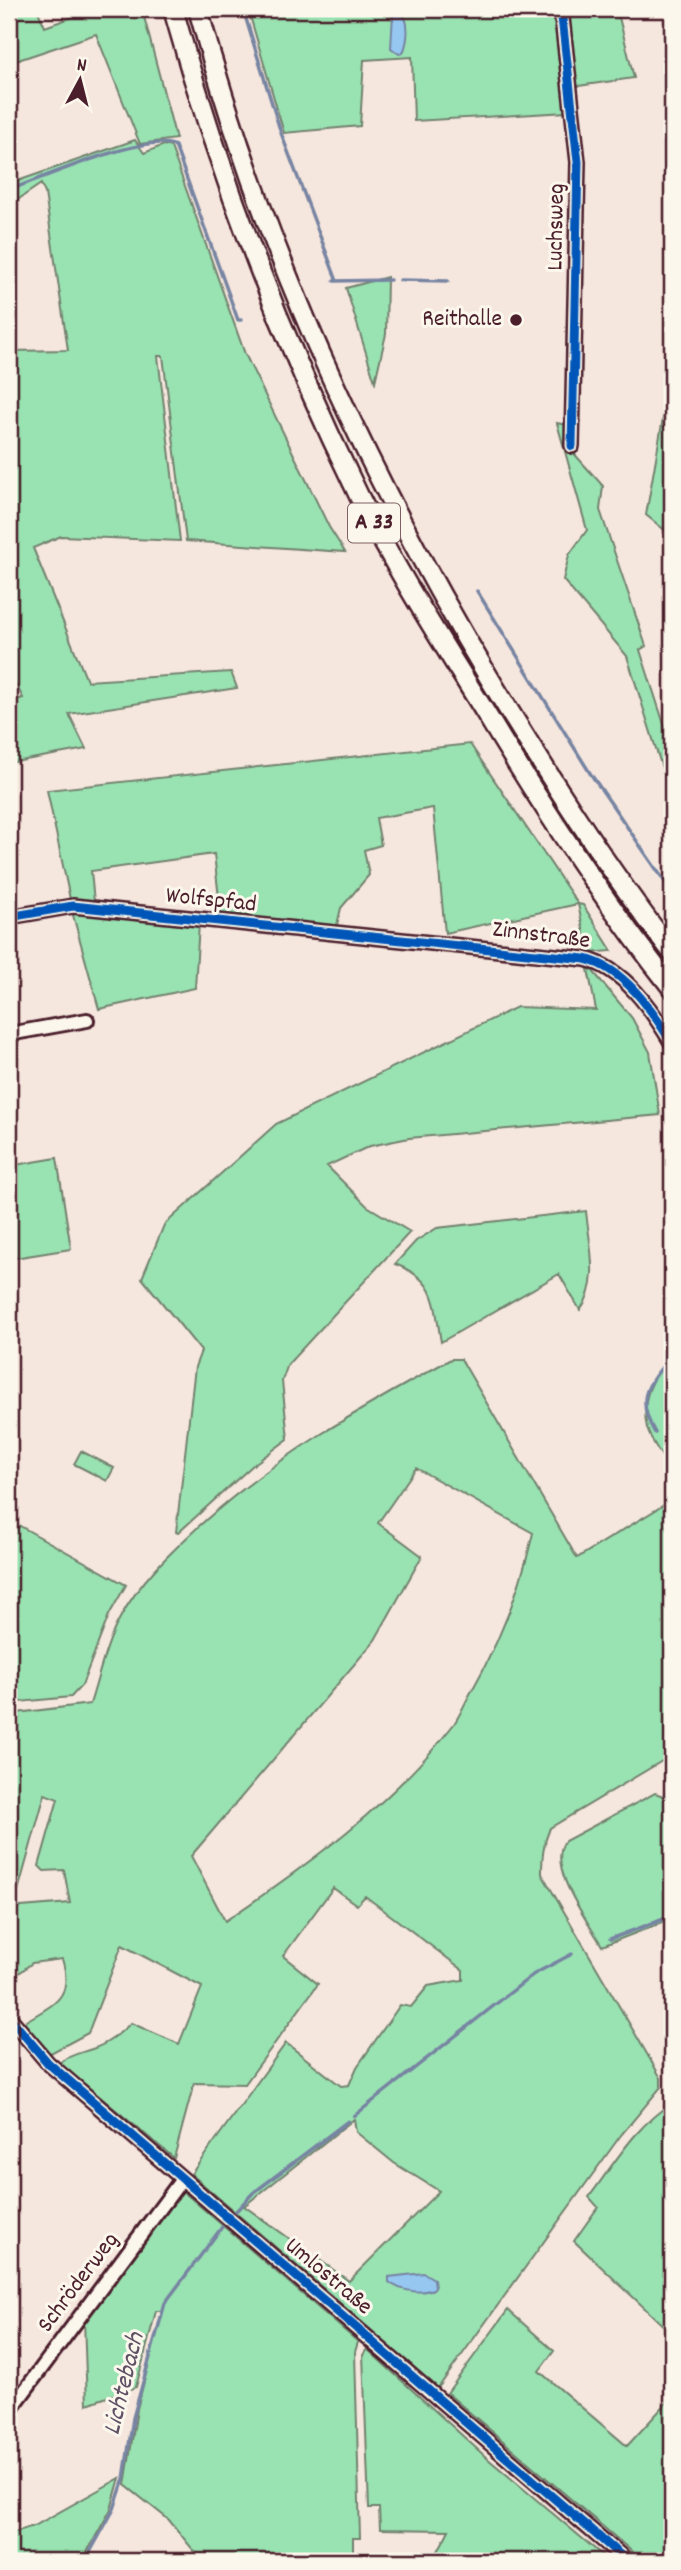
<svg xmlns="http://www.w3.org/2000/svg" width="681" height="2570" font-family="Dekko,sans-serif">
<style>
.green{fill:#99e3b2;stroke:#72816e;stroke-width:2;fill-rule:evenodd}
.water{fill:#95c7f1;stroke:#7784a2;stroke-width:2}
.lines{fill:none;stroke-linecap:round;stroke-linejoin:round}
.stream{stroke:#7784a2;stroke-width:3.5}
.minor-casing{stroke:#4a1f2b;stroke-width:18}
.highway-casing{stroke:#4a1f2b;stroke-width:23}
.minor{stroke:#fbf7ec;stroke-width:12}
.highway{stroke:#fbf7ec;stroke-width:18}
.cycleway-casing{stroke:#fbf7ec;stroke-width:13}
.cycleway{stroke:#0057b8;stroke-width:9}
.poi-dot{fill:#4a1f2b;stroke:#fbf7ec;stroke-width:2.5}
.labels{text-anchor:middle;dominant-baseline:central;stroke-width:6;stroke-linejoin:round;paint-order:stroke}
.shield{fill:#fbf7ec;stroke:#7f6065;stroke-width:2}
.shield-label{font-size:23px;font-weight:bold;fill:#4a1f2b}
.street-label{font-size:24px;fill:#4a1f2b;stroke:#fbf7ec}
.poi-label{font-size:24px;fill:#4a1f2b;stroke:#fbf7ec;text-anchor:end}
.water-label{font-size:26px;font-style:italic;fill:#605166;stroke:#fbf7ec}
</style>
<rect width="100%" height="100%" fill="#f6e7de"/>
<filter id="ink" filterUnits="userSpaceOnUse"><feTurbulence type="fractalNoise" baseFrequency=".0143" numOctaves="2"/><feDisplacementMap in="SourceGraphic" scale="14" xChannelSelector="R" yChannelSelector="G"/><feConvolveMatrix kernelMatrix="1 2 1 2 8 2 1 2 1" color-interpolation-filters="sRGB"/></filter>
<g filter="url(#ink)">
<path class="green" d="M9 9H37L45 27 95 9H142L176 139 140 144 96 34 9 63Z
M248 9H555L567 112 414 121 412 57 364 60 360 126 284 133Z
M563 9H617L634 78 571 87Z
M135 140 144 153 164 145 171 147 245 354 329 527 345 552 186 541 163 356H158L180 541 61 536 33 548 87 681 231 672 237 688 69 714 86 749 9 763V702L23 698 9 671V351L68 350 45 193 41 184 16 201V212L9 214V184Z
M387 277 386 334 375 382 346 288Z
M672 367V536L646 515Z
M557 423 567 425 570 449 603 486 600 510 646 646 640 650 672 749V800L627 656 563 580 569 555 587 530Z
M470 744 578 904 583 905 612 951 588 953 578 904 445 933 433 808 376 818 381 845 364 850 369 875 341 908 336 929 221 916 214 854 91 871 94 902 70 899 47 790Z
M71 908 199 923 195 988 99 1009Z
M587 964 632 1018 650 1052 660 1115 409 1138 370 1146 327 1166 367 1206 410 1232 288 1364 282 1381 288 1439 253 1465 178 1533 176 1532 195 1367 201 1351 142 1278 164 1225 276 1124 517 1007 596 1010Z
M57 1158 71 1249 14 1258 9 1225V1166Z
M586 1211C589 1243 601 1283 580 1310L559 1274 441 1342C434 1302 437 1280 395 1264L416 1241 437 1228Z
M451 1359H461L577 1558 672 1500V1755L550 1828C543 1844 542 1857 542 1874L661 2078V2087L621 2135 438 2388 191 2174 286 2043 341 2086 349 2085 357 2067 400 2005 411 2007 428 1986 463 1980V1970L365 1896 357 1905 333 1888 283 1956 318 1984 245 2084 194 2083 174 2158 59 2063C69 2055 80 2053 92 2049 108 2044 119 2034 131 2023L179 2044 202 1987 122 1945 88 2033 47 2055 21 2024C51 2005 75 2000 62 1959L32 1963 9 1981V1908L70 1903 64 1870 44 1871 39 1866 58 1799 45 1794 18 1891 9 1890V1714L90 1704C99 1676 106 1643 120 1618 140 1581 168 1555 199 1526 278 1455 358 1410 451 1359ZM416 1468 533 1533C520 1592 499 1643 469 1696 464 1705 460 1715 454 1724 392 1804 308 1865 225 1921L191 1856 375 1640 422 1556 378 1523ZM354 2119 356 2132 394 2163 439 2191 349 2281 244 2206Z
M672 1360V1472C665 1459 651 1443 647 1428 641 1402 650 1375 672 1360Z
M81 1451 114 1468 107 1481 74 1464Z
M20 1526 126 1585 109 1615 82 1685 71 1697 9 1703V1532Z
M655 1793 672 1799V1919L602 1946C588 1921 546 1867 565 1841Z
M672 2103V2334L574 2241 598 2207 589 2197C614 2164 636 2125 672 2103Z
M179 2188 358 2342 355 2352 360 2538H353V2561H202L169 2520 125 2485 137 2409 162 2311H156L136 2387 87 2404 84 2320Z
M508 2310 554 2351 539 2371 627 2446 672 2397V2561H643L447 2393Z
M367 2349 487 2458 609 2561H433L449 2530 380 2529 379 2508H369L363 2355Z
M120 2478 111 2509 82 2561H9V2534L36 2525Z"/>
<path class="water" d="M400 12C411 19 408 41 403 53L399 54 391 48 393 14Z
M424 2273 434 2279 435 2288C422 2295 400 2291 389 2282V2277Z"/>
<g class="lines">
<path class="stream" d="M243 9 281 133 337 281
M9 190C41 179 149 131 175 146L238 320H241
M400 280 448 281
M334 281 390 280
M477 591 590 773 672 892
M655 1433C638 1404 643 1388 665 1364
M610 1939 672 1916
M354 2116 534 1974 572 1954
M236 2211 252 2194 348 2121
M85 2561 114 2509 124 2479 133 2418 165 2303 222 2227"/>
<defs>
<path id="minor" d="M561 9 578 162 572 446
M9 917 73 906 585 959C624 968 652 1010 672 1043
M9 1034 87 1020
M9 2017 48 2063 627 2561
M9 2412 182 2179"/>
<path id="highway" d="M173 9C219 175 283 341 359 496 396 571 442 642 485 712 543 808 603 901 672 988
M198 9C263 250 366 473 494 686 550 778 607 868 672 952"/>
</defs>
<use href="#minor" class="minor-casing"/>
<use href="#highway" class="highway-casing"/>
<use href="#minor" class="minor"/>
<use href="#highway" class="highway"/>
<defs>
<path id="cycleway" d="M561 9 578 162 572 446
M9 917 73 906 585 959C624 968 652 1010 672 1043
M9 2017 48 2063 627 2561"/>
</defs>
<use href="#cycleway" class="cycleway-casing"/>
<use href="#cycleway" class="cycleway"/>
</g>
</g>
<circle class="poi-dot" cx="516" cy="320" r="7"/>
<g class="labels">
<rect class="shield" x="348" y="503.5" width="52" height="39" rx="5"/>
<g class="shield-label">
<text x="374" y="523">A 33</text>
</g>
<g class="street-label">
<text transform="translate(557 227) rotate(-89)">Luchsweg</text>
<text transform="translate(211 901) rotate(6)">Wolfspfad</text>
<text transform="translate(541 936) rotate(7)">Zinnstraße</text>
<text transform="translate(328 2277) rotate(40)">Umlostraße</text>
<text transform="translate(79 2283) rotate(-53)">Schröderweg</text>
</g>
<g class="poi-label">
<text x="502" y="320">Reithalle</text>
</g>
<g class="water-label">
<text transform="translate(125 2384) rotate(-76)">Lichtebach</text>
</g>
</g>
<rect width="681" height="2570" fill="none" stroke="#fbf7ec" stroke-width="35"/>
<rect x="18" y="18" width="646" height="2535" fill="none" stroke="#4a1f2b" stroke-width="2.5" filter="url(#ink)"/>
<g transform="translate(80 80) rotate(7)" stroke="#fbf7ec" stroke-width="5" paint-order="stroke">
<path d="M0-5L12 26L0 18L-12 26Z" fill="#4a1f2b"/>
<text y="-10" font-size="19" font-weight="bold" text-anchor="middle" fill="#4a1f2b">N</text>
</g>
</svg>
